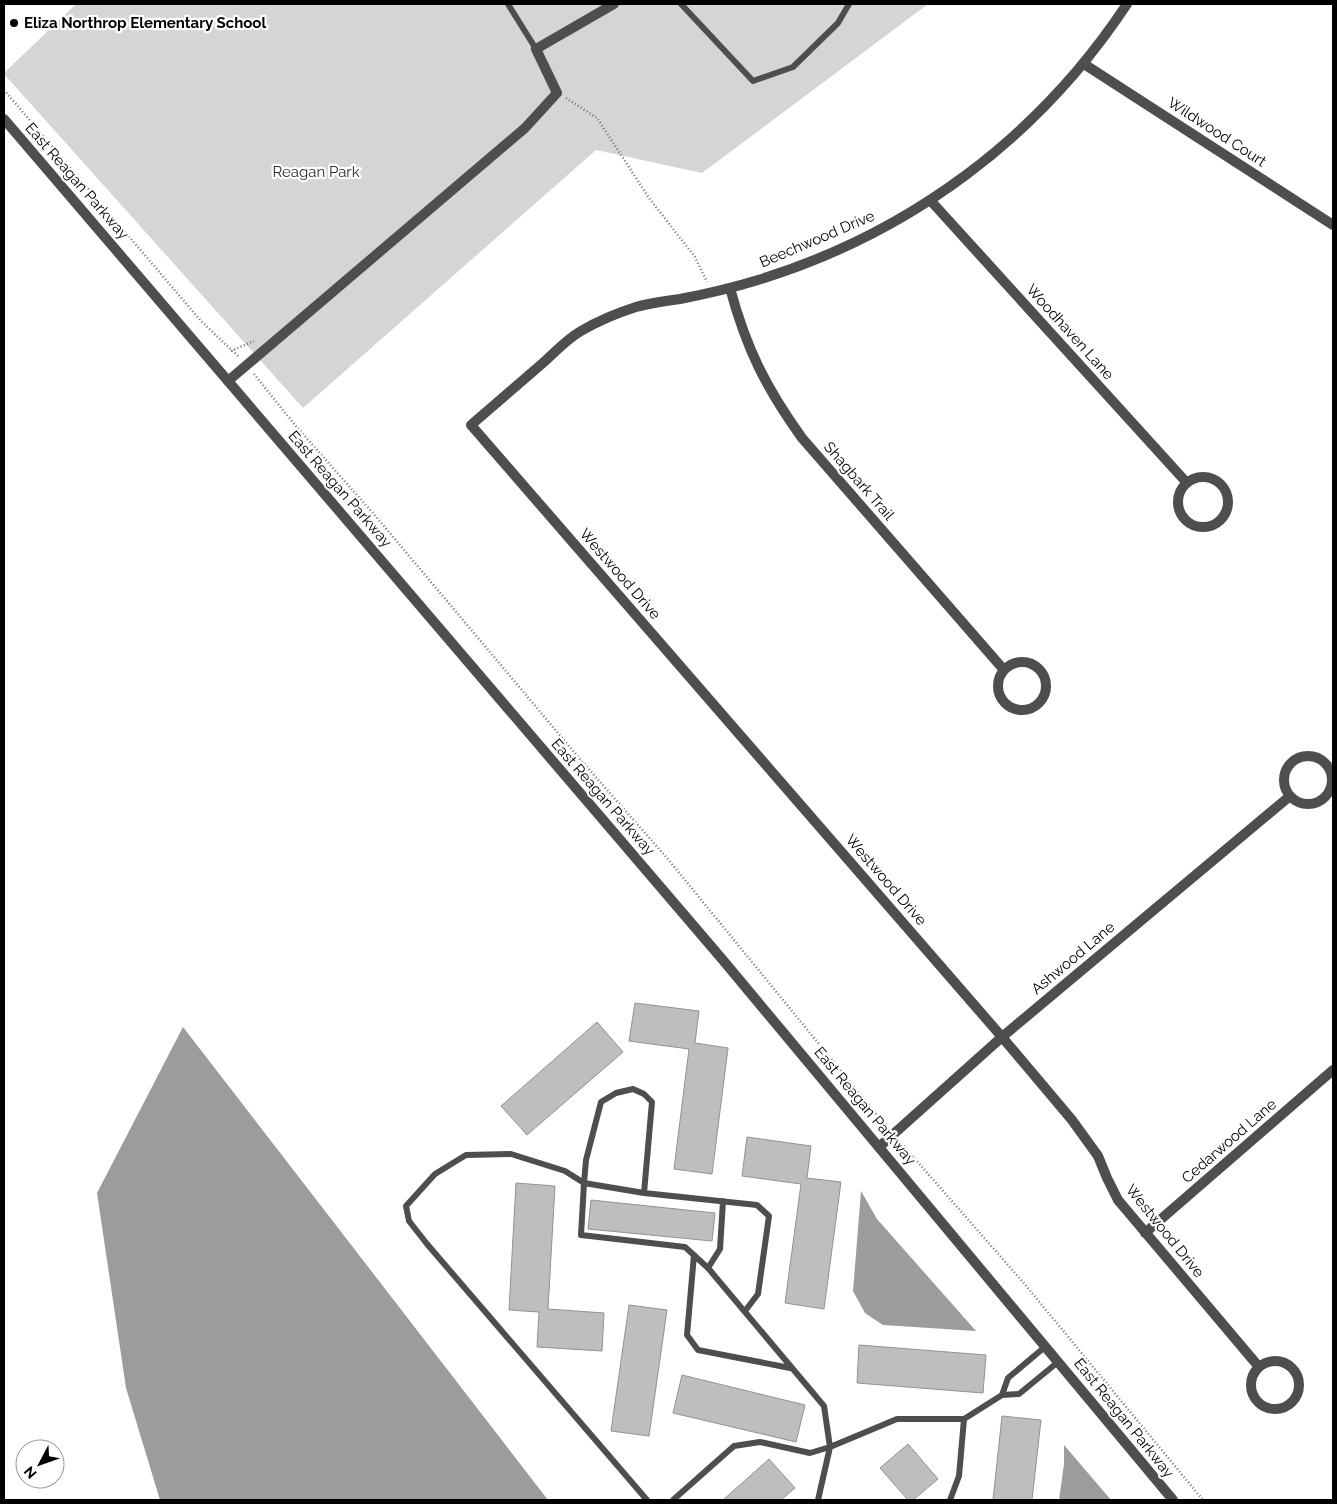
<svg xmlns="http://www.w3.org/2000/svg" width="1337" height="1504" font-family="Raleway,sans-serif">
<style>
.green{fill:#d5d5d5}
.water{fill:#9c9c9c}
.building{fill:#bebebe;stroke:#929292}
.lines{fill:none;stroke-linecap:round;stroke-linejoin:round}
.path{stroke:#707070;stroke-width:2.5;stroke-dasharray:1 2.5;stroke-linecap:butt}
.service{stroke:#4e4e4e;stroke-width:6}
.minor{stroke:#4e4e4e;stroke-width:10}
.tertiary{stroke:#4e4e4e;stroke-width:10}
.poi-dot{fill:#000;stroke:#fff;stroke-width:2}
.labels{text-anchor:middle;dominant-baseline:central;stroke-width:4.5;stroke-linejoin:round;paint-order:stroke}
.poi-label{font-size:15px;font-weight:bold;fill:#000;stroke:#fff;text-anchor:start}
.street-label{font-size:15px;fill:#000;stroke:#fff}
.park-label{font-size:15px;fill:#2c2c2c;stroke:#fff}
</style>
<rect width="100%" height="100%" fill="#fff"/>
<path class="green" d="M76 4H928L702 173 596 150 303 408 4 74V73Z"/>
<path class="water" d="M183 1027 548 1500H160L126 1388 97 1193Z
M861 1191 877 1219 976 1331 883 1325 865 1313 853 1291Z
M1064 1445 1111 1500H1059L1064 1464Z"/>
<path class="building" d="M635 1003 699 1011 695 1043 728 1048 712 1174 674 1169 689 1049 629 1041Z
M597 1022 623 1052 527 1135 501 1106Z
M747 1137 811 1146 807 1178 841 1182 824 1309 785 1303 801 1184 742 1176Z
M516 1183 555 1186 548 1309 604 1313 602 1351 537 1347 539 1312 509 1310Z
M591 1200 715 1213 712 1241 588 1229Z
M629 1305 667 1310 649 1436 611 1431Z
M859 1345 986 1355 983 1393 857 1383Z
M682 1375 805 1405 796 1442 673 1413Z
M1002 1416 1041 1420 1032 1500H993Z
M908 1444 938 1479 913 1500H908L880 1468Z
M769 1459 795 1488 781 1500H723Z"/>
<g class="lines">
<path class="path" d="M4 90 201 321 239 357
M566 98 597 118 649 198 695 257 707 282
M231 351 254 341
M254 374 295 425 378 519 579 758 667 858 886 1126
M901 1143 1022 1281 1203 1500"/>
<path class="service" d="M508 4 536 49
M681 4 753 81 793 67 838 23 849 4
M644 1193 584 1183 586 1160 601 1102 616 1093 633 1089 644 1094 652 1102 644 1193 757 1205 769 1216 758 1294 745 1311
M694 1255 687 1335 698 1350 790 1368
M708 1268 824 1406 830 1447 897 1419H964L1002 1395 1019 1394 1058 1362
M1002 1395 1008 1378 1046 1346
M647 1500 427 1244 409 1221 406 1206 435 1174 466 1155 511 1154 565 1171 584 1183 581 1235 685 1247 708 1268 720 1249 723 1201
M673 1500 734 1446 760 1442 810 1453 830 1447 818 1500
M950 1500 959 1476 964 1419"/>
<path class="minor" d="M1127 4C1039 137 911 233 758 280 732 288 706 294 680 299 665 301 650 303 636 307 617 313 598 321 581 331 567 339 556 351 544 362 520 383 495 404 471 425L1002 1037 1072 1120 1098 1156 1107 1178 1118 1200 1259 1367
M1084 64 1333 225
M930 200 1187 483
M730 288C746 348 766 388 802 438L1004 670
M228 381 525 128 557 93 536 49 614 4
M1178 502a25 25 0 1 1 50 0a25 25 0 1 1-50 0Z
M998 686a24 24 0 1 1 48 0a24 24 0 1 1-48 0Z
M1284 780a24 24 0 1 1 48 0a24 24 0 1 1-48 0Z
M879 1147 1002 1037 1290 796
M1145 1233 1333 1070
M1251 1385a24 24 0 1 1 48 0a24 24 0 1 1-48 0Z"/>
<path class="tertiary" d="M4 119 722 959 1173 1500"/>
</g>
<circle class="poi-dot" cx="14" cy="23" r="5"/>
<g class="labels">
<g class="poi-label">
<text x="24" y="23">Eliza Northrop Elementary School</text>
</g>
<g class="street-label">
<text transform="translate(1217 132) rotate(33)">Wildwood Court</text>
<text transform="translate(77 181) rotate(49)">East Reagan Parkway</text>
<text transform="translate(817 239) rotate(-23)">Beechwood Drive</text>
<text transform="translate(1070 332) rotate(48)">Woodhaven Lane</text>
<text transform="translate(859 481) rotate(49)">Shagbark Trail</text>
<text transform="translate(340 489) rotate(49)">East Reagan Parkway</text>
<text transform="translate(620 574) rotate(49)">Westwood Drive</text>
<text transform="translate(603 797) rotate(49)">East Reagan Parkway</text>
<text transform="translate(886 880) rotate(49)">Westwood Drive</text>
<text transform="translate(1073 958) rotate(-40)">Ashwood Lane</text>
<text transform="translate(865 1106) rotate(50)">East Reagan Parkway</text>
<text transform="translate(1229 1141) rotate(-41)">Cedarwood Lane</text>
<text transform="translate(1165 1231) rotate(51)">Westwood Drive</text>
<text transform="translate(1124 1418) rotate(51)">East Reagan Parkway</text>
</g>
<g class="park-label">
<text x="316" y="172">Reagan Park</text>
</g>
</g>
<rect width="1337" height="1504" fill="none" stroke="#000000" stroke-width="10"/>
<g transform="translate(40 1464) rotate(229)"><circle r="24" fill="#ffffff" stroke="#999999"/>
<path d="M0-4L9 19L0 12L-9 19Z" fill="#000000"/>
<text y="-8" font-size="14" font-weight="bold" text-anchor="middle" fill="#000000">N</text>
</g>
</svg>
